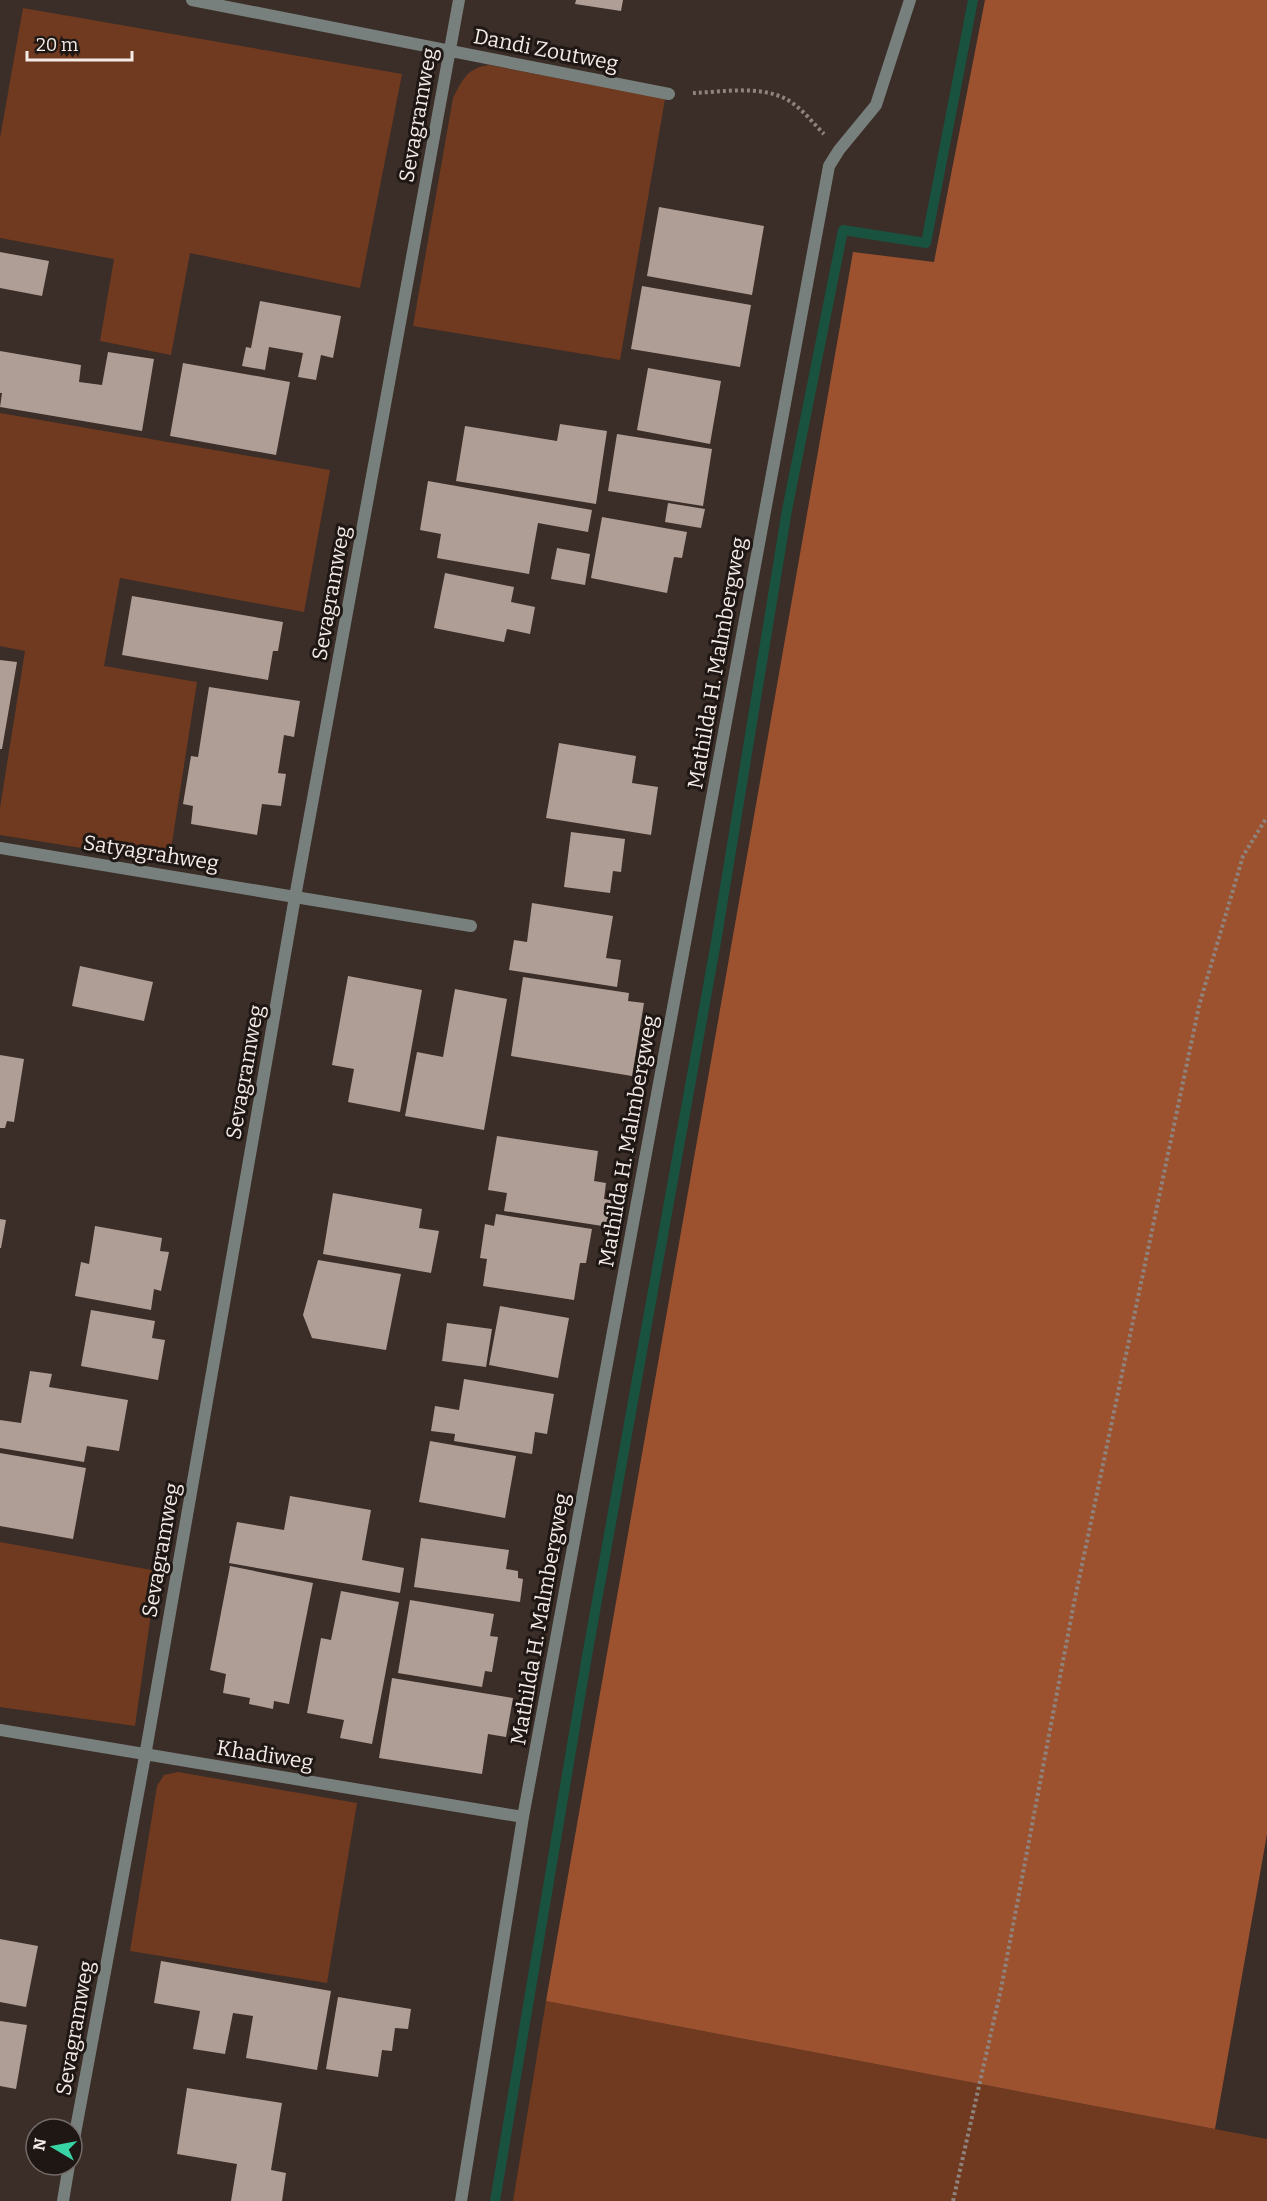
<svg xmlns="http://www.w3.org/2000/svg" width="1267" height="2201" font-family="Bitter,serif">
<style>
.green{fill:#703a20}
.forest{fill:#9c522f}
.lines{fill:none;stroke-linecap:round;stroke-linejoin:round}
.stream{stroke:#1a5240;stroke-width:10}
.building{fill:#af9e96}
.path{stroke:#8f837e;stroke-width:4;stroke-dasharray:3 3;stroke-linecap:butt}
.service{stroke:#78807d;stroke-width:12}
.minor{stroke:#78807d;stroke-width:12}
.labels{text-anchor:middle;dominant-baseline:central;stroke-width:6;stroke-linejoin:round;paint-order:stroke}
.street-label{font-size:21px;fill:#f4eae6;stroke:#1e1714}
</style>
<rect width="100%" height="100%" fill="#3b2d27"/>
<path class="green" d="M23 8 402 74 360 288 190 253 171 355 100 341 114 259 0 238V138Z
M489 65 665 99 620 360 413 326 453 98C463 79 467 68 489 65Z
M0 413 330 470 304 612 120 578 104 666 197 682 169 862 0 835V808L25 651 0 646Z
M0 1542 157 1571 135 1726 0 1707Z
M178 1772 357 1803 327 1983 130 1951 157 1786 164 1775Z
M546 2001 1267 2139V2201H513Z"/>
<path class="forest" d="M985 0H1267V1834L1215 2129 546 2001 853 252 934 262Z"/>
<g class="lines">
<path class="stream" d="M495 2201 587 1656 716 942 787 510 843 230 926 243 973 0"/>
</g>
<path class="building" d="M576 0H623L621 11 575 4Z
M659 207 764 226 752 295 647 276Z
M0 252 49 261 42 296 0 288Z
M642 286 751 305 740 367 631 349Z
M260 301 341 316 333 358 321 355 316 380 298 377 303 353 269 347 265 370 242 366 246 347 251 348Z
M0 351 81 365 79 382 102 385 108 352 154 359 142 431 0 407 2 393H0Z
M183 363 290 382 276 455 170 436Z
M648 368 721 381 710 444 637 430Z
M560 424 607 431 596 504 456 481 465 426 557 441Z
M617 434 712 449 703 506 608 491Z
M428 481 592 510 588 532 538 523 529 574 437 558 441 534 420 530Z
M668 503 705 509 701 528 665 522Z
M602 517 687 532 682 558 674 557 667 593 591 578Z
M557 548 590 554 585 585 551 579Z
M445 573 514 587 511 602 535 607 530 634 507 629 504 642 434 628Z
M132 596 283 622 278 651H273L268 680 122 655Z
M0 660 17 662 2 749H0Z
M209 687 300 701 294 737 284 735 278 773 286 774 281 806 262 804 257 835 191 824 193 806 183 804 191 756 198 757Z
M559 743 636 756 632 783 658 787 651 835 546 818Z
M571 832 625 839 621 872 613 871 610 893 564 887Z
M532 903 613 916 606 958 621 960 617 987 509 970 514 940 527 942Z
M80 966 153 982 144 1021 72 1006Z
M348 976 422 990 400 1112 348 1102 354 1069 332 1065Z
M523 977 629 993 628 1001 644 1003 632 1076 511 1056Z
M455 989 507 999 484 1130 405 1116 417 1052 443 1057Z
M0 1055 24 1059 14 1122 7 1121 5 1128H0Z
M497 1136 598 1151 594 1181 606 1183 604 1199 612 1200 609 1227 504 1211 507 1193 488 1190Z
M333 1193 422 1209 419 1228 439 1231 431 1273 323 1254Z
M496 1214 592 1229 586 1263H580L574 1300 483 1286 487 1259 480 1258 485 1224 494 1226Z
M0 1219 6 1220 1 1248H0Z
M95 1226 162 1238 160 1251 169 1252 161 1291 154 1289 151 1310 75 1296 81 1262 89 1264Z
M318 1260 401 1274 386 1350 312 1338 303 1315Z
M500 1306 569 1318 558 1378 489 1365Z
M91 1310 155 1321 152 1338 165 1340 158 1380 81 1366Z
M447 1323 492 1329 486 1367 442 1361Z
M30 1371 52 1374 49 1387 128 1400 119 1451 87 1446 84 1462 0 1448V1420L21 1423Z
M464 1379 554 1394 547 1434 535 1432 532 1454 454 1441 455 1434 431 1431 435 1406 459 1410Z
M430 1441 516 1456 505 1518 419 1502Z
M0 1453 86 1468 73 1539 0 1526Z
M290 1496 371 1510 362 1560 404 1568 400 1593 229 1563 237 1522 284 1530Z
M421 1538 509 1550 506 1569 518 1571V1578L523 1579 520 1602 414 1587Z
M230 1566 313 1583 289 1704 274 1701 273 1709 249 1704 250 1698 223 1693 226 1674 210 1670Z
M341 1591 399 1602 372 1744 340 1738 344 1720 307 1713 321 1638 331 1640Z
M410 1600 494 1614 490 1636 498 1637 492 1672 485 1671 482 1687 398 1673Z
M392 1678 513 1698 506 1737 488 1734 482 1774 379 1758Z
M0 1939 38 1946 26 2007 0 2002Z
M161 1961 331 1991 317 2070 246 2058 253 2016 233 2013 225 2054 193 2049 200 2011 154 2003Z
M338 1997 411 2009 408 2029 395 2028 392 2051 382 2050 378 2077 326 2069Z
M0 2021 27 2025 16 2089 0 2086Z
M187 2088 282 2103 271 2170 286 2173 282 2201H231L237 2164 177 2154Z"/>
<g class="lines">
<path class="path" d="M693 93C722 92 759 85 786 99 801 107 812 122 824 134
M953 2201 1001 1989 1074 1603 1199 1006 1243 856 1267 817"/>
<path class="service" d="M295 897 471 926"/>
<path class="minor" d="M192 0 669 94
M0 848 295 897
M0 1730 523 1817
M72 2150 145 1756 295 897 459 0
M63 2201 69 2165
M461 2201 523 1817 829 166 839 150 876 105 910 0"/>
</g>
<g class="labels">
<g class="street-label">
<text transform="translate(546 50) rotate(11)">Dandi Zoutweg</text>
<text transform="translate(418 115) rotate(-80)">Sevagramweg</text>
<text transform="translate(331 593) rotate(-80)">Sevagramweg</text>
<text transform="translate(717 663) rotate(-80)">Mathilda H. Malmbergweg</text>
<text transform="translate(151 853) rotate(9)">Satyagrahweg</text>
<text transform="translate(245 1072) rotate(-80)">Sevagramweg</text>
<text transform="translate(628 1141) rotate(-80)">Mathilda H. Malmbergweg</text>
<text transform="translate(161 1550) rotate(-80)">Sevagramweg</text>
<text transform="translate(540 1619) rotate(-80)">Mathilda H. Malmbergweg</text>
<text transform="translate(265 1755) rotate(9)">Khadiweg</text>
<text transform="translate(75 2028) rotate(-80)">Sevagramweg</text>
</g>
</g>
<g transform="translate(54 2147) rotate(280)"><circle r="28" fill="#1e1714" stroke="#746b68" stroke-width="1.5"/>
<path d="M0-4.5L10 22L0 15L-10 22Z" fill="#39d4a5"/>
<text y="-9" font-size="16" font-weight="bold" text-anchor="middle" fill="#f4eae6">N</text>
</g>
<path d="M27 51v9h105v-9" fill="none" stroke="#f4eae6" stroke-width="3"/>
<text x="36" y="51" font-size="18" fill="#f4eae6" stroke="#1e1714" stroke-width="4.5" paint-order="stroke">20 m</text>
</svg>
